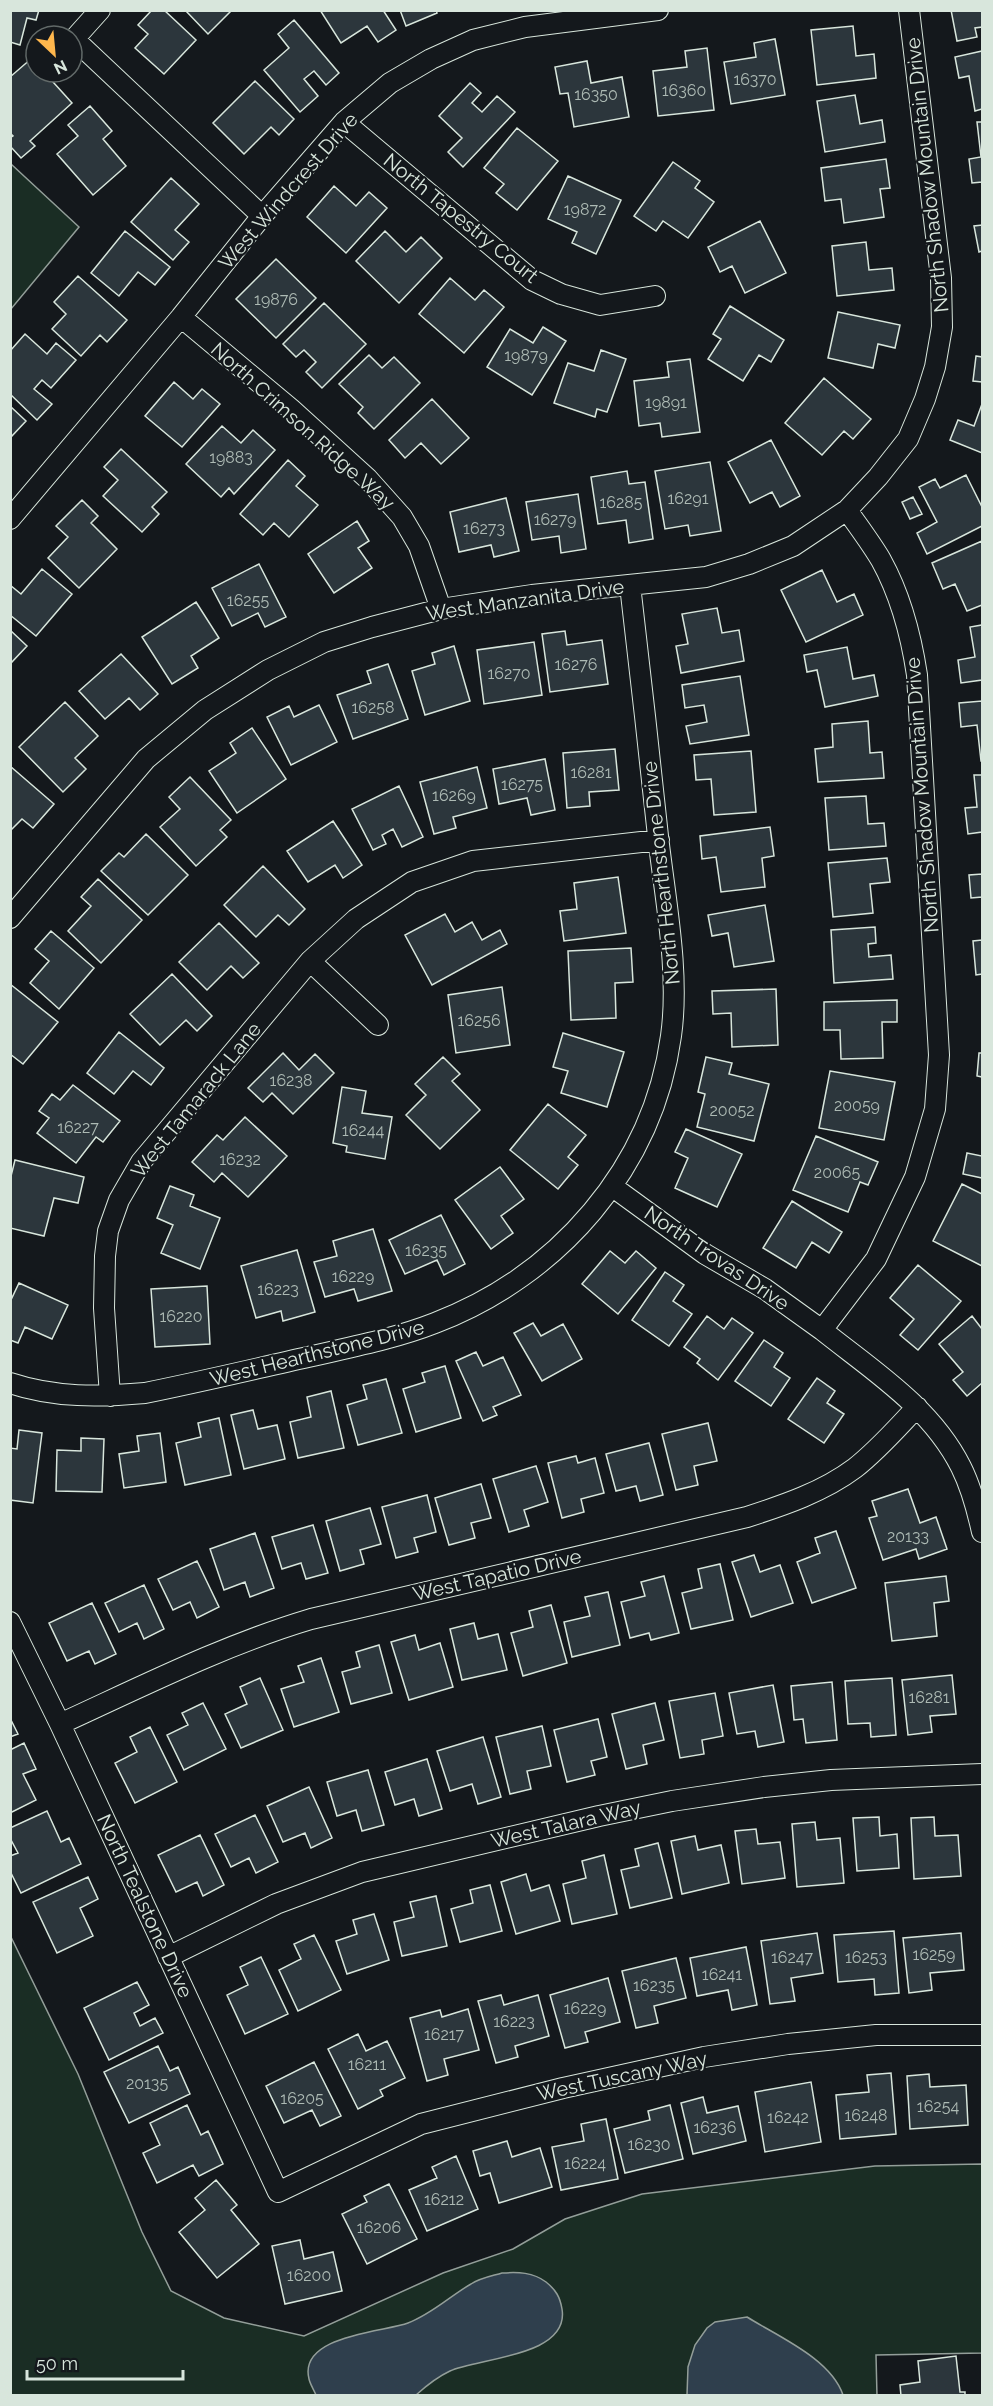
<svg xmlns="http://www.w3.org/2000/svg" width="993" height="2406" font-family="Raleway,sans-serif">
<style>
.green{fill:#1a2d24;stroke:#939e99;stroke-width:1.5}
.water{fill:#2f3f4d;stroke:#939e99;stroke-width:1.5}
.building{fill:#2c363c;stroke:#d8e6dc;stroke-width:1.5}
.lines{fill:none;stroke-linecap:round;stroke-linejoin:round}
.minor-casing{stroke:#d8e6dc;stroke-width:22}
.minor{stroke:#14181c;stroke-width:20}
.labels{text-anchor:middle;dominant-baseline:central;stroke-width:4.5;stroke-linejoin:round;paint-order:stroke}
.number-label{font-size:16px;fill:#adbab4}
.street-label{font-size:20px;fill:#d8e6dc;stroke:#14181c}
</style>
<rect width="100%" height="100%" fill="#14181c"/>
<path class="green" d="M11 164 79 227 11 309Z
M10 1935 78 2074 142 2232 171 2291 224 2318 304 2336 443 2273 513 2249 565 2219 642 2194 875 2166 982 2164V2353L876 2355 877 2396 11 2395Z"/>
<path class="water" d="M502 2273C518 2272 533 2272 546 2282 556 2290 560 2297 562 2309 570 2357 477 2358 450 2371 437 2377 426 2386 416 2395H316C314 2390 310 2384 309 2379 298 2335 384 2332 408 2323 432 2314 450 2296 471 2284 480 2278 492 2276 502 2273Z
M747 2317C779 2337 831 2359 843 2395H687L688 2367 695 2345 707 2328 715 2322Z"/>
<path class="building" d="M10 10H39L36 20 27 18 20 45 10 42Z
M152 10H164L196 40 164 74 135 48 148 34 138 25Z
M185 10H232L208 34Z
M320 10H383L396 30 378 42 367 26 341 43Z
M400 10H436L437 13 406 26Z
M951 10H982V27L975 28 977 37 957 41Z
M294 20 339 73 326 85 314 71 304 79 318 96 300 112 264 70 289 48 278 34Z
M853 26 856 56 874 54 876 78 817 85 811 30Z
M775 39 785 95 731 104 724 62 756 57 754 43Z
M707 48 714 110 658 116 653 71 687 67 685 51Z
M982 51V109L975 111 969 76 959 78 955 57Z
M32 58 36 63V72H44L72 103 30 141 35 146 21 158 10 146V138L13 136 10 133V77Z
M587 61 591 83 622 77 629 117 574 127 568 93 560 94 555 67Z
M255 81 294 119 279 135 271 127 244 154 213 123Z
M470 83 481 93 472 103 482 112 497 96 515 112 463 167 448 152 462 138 439 116Z
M855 95 860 124 882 120 885 142 825 152 817 101Z
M90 106 112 131 103 139 126 166 93 195 57 154 78 136 68 125Z
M977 122H982V182L972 183 969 159 981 157Z
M517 128 558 161 517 210 496 193 504 184 484 168Z
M886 159 890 188 880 189 884 217 844 223 841 199 825 201 821 168Z
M673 162 700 181 695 188 714 202 688 238 663 221 656 231 634 216Z
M568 176 621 200 596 254 572 243 577 232 548 219Z
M171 178 199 204 175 230 189 242 173 260 131 222Z
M334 186 356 206 369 192 387 208 346 253 307 217Z
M760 221 786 273 745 293 732 266 720 272 708 247Z
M982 225V251L979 252 974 226Z
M125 231 170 267 155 285 138 272 119 296 91 273Z
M385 231 406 252 421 237 442 258 399 303 356 261Z
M866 242 869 270 892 268 894 290 837 296 832 246Z
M276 259 316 298 276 338 236 299Z
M78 276 127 320 107 342 100 335 81 356 52 329 66 314 54 302Z
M450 278 475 300 484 290 504 307 464 353 419 314Z
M324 303 366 344 322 388 306 372 316 362 304 350 296 357 283 344Z
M730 306 784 340 771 362 759 355 743 381 708 359 721 339 713 334Z
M838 312 900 325 895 348 878 344 873 368 828 358Z
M543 327 566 341 532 395 487 367 510 329 533 343Z
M25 334 47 354 56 343 76 360 51 388 42 380 34 389 52 404 37 420 10 394V351Z
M601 350 626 359 607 412 597 409 595 417 554 403 568 363 594 371Z
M369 355 382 368 394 357 420 383 374 429 358 413 363 407 339 384Z
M976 356 982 357V382L973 381Z
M690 359 700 432 662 437 660 423 639 426 634 381 669 377 667 362Z
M824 378 871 419 853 439 844 431 822 455 785 423Z
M174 382 193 399 202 389 220 404 182 447 145 416Z
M432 399 469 438 441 464 421 443 405 458 389 440Z
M982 404V453L950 440 958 420 974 426Z
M10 406 26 421 10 438Z
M222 426 241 443 253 430 275 450 234 494 229 488 221 497 186 464Z
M771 440 800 496 780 507 772 492 750 503 728 462Z
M121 449 167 492 152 507 159 514 142 532 103 496 118 480 104 467Z
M288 460 305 476 296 486 318 505 289 537 274 523 263 535 240 514Z
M710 462 721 531 690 536 688 525 665 529 655 471Z
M627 471 629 484 645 482 653 539 629 543 626 520 598 524 591 477Z
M966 475 982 507V526L927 554 917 533 937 522 919 487 935 479 940 488Z
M578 494 586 549 561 553 559 536 532 540 526 502Z
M913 497 922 514 910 519 902 502Z
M506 498 519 551 494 557 491 545 459 552 450 512Z
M82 500 98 516 91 523 117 549 79 588 48 558 68 537 56 526Z
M357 521 369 541 358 548 372 568 334 593 308 554Z
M982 541V605L967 611 955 584 943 589 932 563Z
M259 564 286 617 265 627 258 613 232 626 212 588Z
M42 569 72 594 36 636 10 615V585L21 594Z
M822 570 837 602 854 594 863 615 806 642 781 590Z
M196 602 219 638 191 656 198 668 172 684 142 637Z
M717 608 722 633 739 630 744 661 681 673 676 646 688 644 682 614Z
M982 625V680L961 683 958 660 975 657 970 627Z
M10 630 27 646 10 664Z
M565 631 567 645 602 640 608 684 550 692 542 634Z
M534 642 542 695 484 704 477 650Z
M454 646 470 701 425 715 412 671 435 664 432 653Z
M847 647 853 679 874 675 878 696 825 707 817 670 807 672 804 655Z
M121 654 158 694 140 710 129 698 105 719 79 691Z
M388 664 408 719 353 739 337 695 371 683 367 671Z
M740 676 749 735 690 744 686 726 707 722 704 705 685 708 682 685Z
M982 701V761H981L977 725 961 727 959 703Z
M65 702 98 736 75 758 86 769 63 792 19 747Z
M319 705 337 742 291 765 267 717 289 706 294 717Z
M868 721 870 753 882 752 884 778 818 782 815 749 833 747 832 724Z
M252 728 286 779 237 813 209 771 236 753 230 743Z
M615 749 619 790 589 792 590 806 567 808 563 753Z
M751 751 756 812 714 815 711 779 696 780 694 755Z
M545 759 555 810 531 815 527 798 499 804 493 769Z
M10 766 54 804 33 828 22 819 10 831Z
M477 767 487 808 453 817 456 828 434 834 420 782Z
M974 775H982V832L968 834 965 808 977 807Z
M190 777 231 820 220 830 227 837 196 866 160 827 180 809 169 797Z
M399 786 423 837 402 847 393 829 382 835 386 844 373 850 352 809Z
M866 796 868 824 884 823 886 846 829 850 825 798Z
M333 821 362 865 343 878 335 865 308 882 287 851Z
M770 827 774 856 762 858 765 887 721 892 716 857 702 859 700 836Z
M146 834 188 875 148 915 101 871 119 853 124 857Z
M887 858 890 882 870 884 873 913 833 917 828 863Z
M263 866 305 909 289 925 278 915 256 937 224 905Z
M982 874V897L971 898 969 875Z
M618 877 626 933 564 941 560 911 577 909 574 883Z
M98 879 142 920 101 963 68 931 91 906 81 897Z
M765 905 774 961 734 967 728 933 712 936 708 915Z
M445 914 455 932 472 922 482 940 500 930 507 944 432 985 405 935Z
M219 923 259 963 243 978 231 966 207 990 179 962Z
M875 927 876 943 868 944 869 957 891 955 893 979 834 983 831 930Z
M51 931 94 968 59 1009 30 983 49 961 35 949Z
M982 940V974L976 975 973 941Z
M631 948 633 982 615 983 616 1018 571 1020 568 951Z
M172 974 212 1016 197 1031 186 1020 160 1045 130 1014Z
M10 984 58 1022 23 1064 10 1054Z
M502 987 510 1045 456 1053 448 995Z
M776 989 778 1045 732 1047 731 1013 713 1014 712 991Z
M897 1000V1022H882L883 1058 841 1059 840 1030H824V1002Z
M119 1032 164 1068 151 1085 133 1071 114 1094 87 1073Z
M563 1033 624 1052 607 1107 561 1093 568 1071 553 1067Z
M283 1053 299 1070 315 1054 334 1073 293 1114 272 1093 263 1102 248 1088Z
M979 1053H982V1077L977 1076Z
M443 1057 460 1074 452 1081 480 1110 440 1149 406 1115 426 1095 415 1084Z
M706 1057 732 1063 729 1074 769 1084 754 1141 697 1127 705 1094 698 1092Z
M830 1071 895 1082 884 1140 819 1128Z
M73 1085 120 1121 103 1142 96 1137 76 1163 37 1133 49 1118 39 1111 52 1094 60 1100Z
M342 1087 366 1091 362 1113 392 1117 385 1159 346 1152 347 1146 333 1143Z
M548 1104 586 1135 568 1157 578 1165 558 1189 510 1150Z
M245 1117 287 1156 248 1197 222 1173 214 1182 192 1162 217 1135 223 1140Z
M686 1129 742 1154 717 1207 675 1188 688 1158 675 1152Z
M816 1136 878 1162 868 1185 860 1182 848 1212 793 1190Z
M967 1153 982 1156V1178L963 1174Z
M15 1160 84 1177 78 1203 54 1198 44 1236 10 1228V1180Z
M500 1167 524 1199 501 1216 513 1233 491 1249 455 1200Z
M962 1184 982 1194V1266L933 1241Z
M170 1186 194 1195 190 1206 220 1218 200 1269 161 1253 173 1225 157 1218Z
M792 1201 842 1232 829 1253 812 1242 796 1268 763 1248Z
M441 1215 465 1264 444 1275 437 1260 405 1274 389 1240Z
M373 1229 392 1291 358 1301 354 1289 325 1297 314 1262 337 1256 333 1241Z
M297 1250 315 1312 283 1321 281 1311 256 1318 241 1266Z
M610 1251 625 1263 636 1251 656 1268 618 1314 582 1284Z
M918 1265 961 1301 918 1350 900 1335 914 1319 890 1298Z
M665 1272 684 1285 673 1301 692 1314 669 1346 632 1320Z
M19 1283 68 1305 52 1339 25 1327 18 1343 10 1340V1302Z
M207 1286 210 1344 155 1347 151 1289Z
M707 1316 724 1329 732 1318 753 1333 718 1380 697 1363 700 1359 684 1347Z
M972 1316 982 1329V1383L967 1396 953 1380 963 1372 939 1344Z
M533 1323 541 1336 563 1324 582 1359 542 1381 514 1333Z
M764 1340 783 1353 774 1367 790 1378 771 1406 735 1381Z
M476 1352 483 1366 503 1357 521 1395 493 1407 497 1415 483 1421 456 1361Z
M445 1366 461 1418 416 1432 403 1389 425 1382 422 1373Z
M817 1378 835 1391 827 1403 844 1414 824 1443 788 1419Z
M386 1379 402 1433 358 1445 347 1405 367 1399 363 1385Z
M331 1391 344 1448 298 1458 290 1422 311 1417 307 1397Z
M253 1410 258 1429 277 1425 285 1459 244 1469 231 1415Z
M219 1418 231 1475 185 1485 176 1443 201 1437 198 1423Z
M708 1423 717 1461 694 1466 698 1485 676 1490 662 1434Z
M19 1430 42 1433 33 1503 10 1500V1448L17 1449Z
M160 1433 166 1482 124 1488 119 1454 139 1451 137 1436Z
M81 1438 104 1439 102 1492 56 1491 57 1450 81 1451Z
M649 1443 663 1495 640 1501 636 1486 616 1491 606 1454Z
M576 1456 578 1463 595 1458 604 1493 581 1499 584 1512 562 1518 548 1463Z
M536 1466 548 1502 524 1510 529 1526 509 1532 493 1479Z
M481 1484 491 1518 471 1523 475 1538 449 1545 435 1498Z
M908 1489 920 1523 936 1517 947 1549 919 1559 916 1549 883 1560 869 1518 877 1516 872 1501Z
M427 1495 436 1532 414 1538 418 1552 396 1558 382 1507Z
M370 1508 381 1544 360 1550 364 1564 340 1571 326 1521Z
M313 1525 328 1573 306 1579 301 1563 282 1569 272 1537Z
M836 1531 856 1588 812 1603 797 1562 820 1553 815 1538Z
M255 1533 274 1588 250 1597 245 1582 224 1590 210 1549Z
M754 1555 760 1572 780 1565 793 1603 751 1617 732 1562Z
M197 1561 219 1607 197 1618 190 1602 173 1610 158 1579Z
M720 1564 733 1620 691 1629 682 1593 702 1588 698 1569Z
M664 1576 679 1633 651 1640 649 1633 630 1638 621 1602 645 1596 641 1582Z
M946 1576 949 1601 934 1603 937 1636 892 1641 885 1583Z
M144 1585 164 1629 144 1639 137 1623 119 1632 105 1603Z
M608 1592 620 1645 572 1657 564 1622 590 1616 585 1597Z
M92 1603 116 1654 95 1664 89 1651 67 1661 49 1623Z
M551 1605 567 1663 523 1676 511 1633 533 1627 529 1611Z
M474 1623 478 1639 498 1634 507 1670 462 1680 450 1629Z
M415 1635 419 1650 440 1643 453 1687 409 1700 391 1642Z
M379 1645 392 1693 351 1704 342 1672 360 1667 356 1652Z
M321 1658 339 1712 294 1727 281 1689 304 1682 298 1666Z
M952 1675 956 1714 930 1716 932 1732 908 1735 902 1680Z
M260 1678 283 1730 241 1748 225 1714 247 1704 240 1687Z
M892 1678 896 1735 871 1737 870 1723 848 1724 845 1681Z
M832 1682 837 1740 806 1743 803 1719 794 1720 791 1686Z
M773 1685 784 1742 758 1747 755 1731 737 1734 729 1693Z
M715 1693 723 1736 702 1740 704 1754 680 1758 669 1701Z
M203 1703 226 1749 184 1770 167 1735 188 1725 182 1713Z
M655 1703 664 1740 643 1745 647 1764 626 1769 612 1714Z
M10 1718 18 1734 10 1737Z
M598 1719 607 1757 591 1761 595 1775 567 1782 554 1730Z
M542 1726 551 1766 527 1771 531 1789 510 1794 496 1737Z
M150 1727 177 1782 135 1803 115 1763 137 1752 130 1737Z
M483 1737 501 1797 478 1804 472 1784 450 1791 437 1751Z
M24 1743 36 1769 23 1774 36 1800 10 1813V1750Z
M427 1759 442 1809 419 1816 414 1799 395 1805 385 1772Z
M368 1770 384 1825 362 1831 356 1810 337 1816 327 1782Z
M309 1787 332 1838 311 1848 305 1833 283 1842 267 1806Z
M47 1811 61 1842 69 1838 81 1864 21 1893 10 1871V1856L18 1853 10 1838V1828Z
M255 1815 278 1862 256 1873 249 1858 231 1867 215 1834Z
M879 1817 880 1836 897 1834 899 1868 857 1871 853 1818Z
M934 1817 935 1836 958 1835 961 1876 914 1879 911 1818Z
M815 1822 817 1840 840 1838 844 1883 797 1887 792 1824Z
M756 1829 758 1844 780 1842 785 1878 742 1884 735 1831Z
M200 1835 224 1885 203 1896 197 1882 176 1892 158 1855Z
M695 1836 698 1850 721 1845 729 1883 682 1894 671 1841Z
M658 1843 672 1898 630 1908 621 1870 639 1866 635 1849Z
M604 1855 617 1914 572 1924 563 1884 586 1878 582 1861Z
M526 1874 531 1891 549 1885 560 1921 516 1934 501 1882Z
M88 1877 98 1899 80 1908 93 1936 57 1953 33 1902Z
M490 1885 502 1931 460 1942 451 1909 473 1903 470 1890Z
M436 1896 447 1946 402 1956 394 1922 414 1917 410 1902Z
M374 1914 389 1960 347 1974 336 1941 357 1934 353 1920Z
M894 1931 899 1993 875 1995 874 1979 838 1982 834 1935Z
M817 1933 823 1973 791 1978 795 2001 770 2004 761 1941Z
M961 1933 964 1970 930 1973 932 1990 909 1993 903 1938Z
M314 1935 341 1990 298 2011 279 1970 301 1959 294 1944Z
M746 1947 757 2005 732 2010 728 1990 697 1996 690 1958Z
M261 1957 288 2014 245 2034 227 1995 248 1985 240 1967Z
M676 1958 686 1998 654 2006 658 2023 636 2028 622 1971Z
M608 1978 620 2022 585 2032 588 2042 565 2048 550 1995Z
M137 1982 149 2005 134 2013 140 2026 155 2018 163 2033 109 2060 84 2008Z
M501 1995 504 2005 538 1995 549 2036 515 2046 518 2057 496 2063 478 2001Z
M468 2009 479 2050 444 2059 448 2075 427 2081 410 2018 440 2010 442 2017Z
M358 2034 366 2051 387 2041 405 2078 380 2090 383 2096 358 2109 328 2049Z
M158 2046 170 2071 178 2067 190 2094 129 2123 104 2072Z
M314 2062 341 2116 320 2126 312 2110 284 2123 266 2086Z
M891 2073 896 2134 840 2139 836 2095 869 2092 867 2075Z
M929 2074 930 2087 966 2085 968 2125 910 2129 907 2076Z
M811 2082 821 2142 765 2152 755 2092Z
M703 2097 707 2113 738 2106 746 2141 693 2154 681 2103Z
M187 2105 201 2135 208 2131 223 2164 199 2176 193 2165 157 2183 143 2153 160 2145 150 2123Z
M670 2105 683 2159 625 2173 614 2129 650 2120 648 2111Z
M606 2119 618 2179 561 2190 552 2147 584 2141 581 2124Z
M507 2141 512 2157 540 2148 552 2187 499 2203 490 2173 480 2176 473 2151Z
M456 2156 478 2209 427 2231 409 2190 437 2178 432 2167Z
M216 2180 237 2205 231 2210 259 2244 217 2278 179 2232 205 2210 195 2198Z
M389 2184 417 2239 367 2264 342 2214 367 2202 364 2196Z
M300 2240 304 2259 333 2252 342 2291 285 2304 272 2246Z
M956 2356 960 2392H965V2396H901L900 2385 920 2382 918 2361Z"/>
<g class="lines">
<defs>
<path id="minor" d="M100 10 74 39 262 216
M909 10 941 278 942 327 935 367 925 399 908 439 878 477 847 510C858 526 871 543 881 560 901 596 911 635 917 675L939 1055 935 1109 915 1177 876 1259 822 1330C872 1370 931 1407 961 1467 971 1487 977 1509 982 1532
M344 122 532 280 561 294 600 305 655 296
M181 317 291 409 368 479 402 517 419 546 441 609
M10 519 181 317 262 216 344 122 390 83 431 59 473 40 525 27 658 10
M10 918 146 759 205 710 268 670 324 642 372 627 441 609 532 595 706 577 749 564 793 546 847 510
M310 961 378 1025
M613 1187 705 1254 765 1289 822 1330
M10 1383C55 1398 100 1397 145 1393 200 1382 254 1369 308 1357 351 1347 394 1339 435 1323 558 1276 653 1168 671 1036 680 972 665 899 658 836 649 752 640 669 630 585
M110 1396 104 1308 105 1256 108 1231 119 1200 141 1162 310 961 356 919 412 882 473 861 659 840
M10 1622 60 1724 278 2192 421 2124 563 2088 704 2057 788 2044 876 2035H982
M60 1724C143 1686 224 1645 311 1619L747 1517C784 1505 823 1492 855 1468 878 1450 897 1428 917 1407
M168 1957 276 1904 362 1872 599 1816 672 1801 764 1787 831 1780 982 1774"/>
</defs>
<use href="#minor" class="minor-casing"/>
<use href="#minor" class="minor"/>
</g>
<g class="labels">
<g class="number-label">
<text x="755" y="79">16370</text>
<text x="684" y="90">16360</text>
<text x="596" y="94">16350</text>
<text x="585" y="209">19872</text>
<text x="276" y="299">19876</text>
<text x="526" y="355">19879</text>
<text x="666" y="402">19891</text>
<text x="231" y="457">19883</text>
<text x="688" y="498">16291</text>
<text x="621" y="502">16285</text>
<text x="555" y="519">16279</text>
<text x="484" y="528">16273</text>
<text x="248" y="600">16255</text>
<text x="576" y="664">16276</text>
<text x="509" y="673">16270</text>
<text x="373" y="707">16258</text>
<text x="591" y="772">16281</text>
<text x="522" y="784">16275</text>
<text x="454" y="795">16269</text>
<text x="479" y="1020">16256</text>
<text x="291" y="1080">16238</text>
<text x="857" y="1105">20059</text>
<text x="732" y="1110">20052</text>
<text x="78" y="1127">16227</text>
<text x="363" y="1130">16244</text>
<text x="240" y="1159">16232</text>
<text x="837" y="1172">20065</text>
<text x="426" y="1250">16235</text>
<text x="353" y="1276">16229</text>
<text x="278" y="1289">16223</text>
<text x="181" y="1316">16220</text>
<text x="908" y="1536">20133</text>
<text x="929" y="1697">16281</text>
<text x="934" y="1954">16259</text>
<text x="792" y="1957">16247</text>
<text x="866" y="1957">16253</text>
<text x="722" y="1974">16241</text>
<text x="654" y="1985">16235</text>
<text x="585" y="2008">16229</text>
<text x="514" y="2021">16223</text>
<text x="444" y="2034">16217</text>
<text x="367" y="2064">16211</text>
<text x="147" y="2083">20135</text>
<text x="302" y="2098">16205</text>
<text x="938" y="2106">16254</text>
<text x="866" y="2115">16248</text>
<text x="788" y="2117">16242</text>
<text x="715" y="2127">16236</text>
<text x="649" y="2144">16230</text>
<text x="585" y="2163">16224</text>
<text x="444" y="2199">16212</text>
<text x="379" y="2227">16206</text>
<text x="309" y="2275">16200</text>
</g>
<g class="street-label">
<text transform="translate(927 175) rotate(-96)">North Shadow Mountain Drive</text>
<text transform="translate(288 191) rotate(-49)">West Windcrest Drive</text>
<text transform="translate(461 218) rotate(39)">North Tapestry Court</text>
<text transform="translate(303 426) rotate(42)">North Crimson Ridge Way</text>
<text transform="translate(525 600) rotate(-8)">West Manzanita Drive</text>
<text transform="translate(922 795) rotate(-94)">North Shadow Mountain Drive</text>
<text transform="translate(661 873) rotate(-96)">North Hearthstone Drive</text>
<text transform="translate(196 1100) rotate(-51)">West Tamarack Lane</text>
<text transform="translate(717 1258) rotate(34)">North Trovas Drive</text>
<text transform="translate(317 1353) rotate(-14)">West Hearthstone Drive</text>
<text transform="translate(497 1575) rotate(-13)">West Tapatio Drive</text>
<text transform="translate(566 1824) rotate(-13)">West Talara Way</text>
<text transform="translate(145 1906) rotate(65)">North Tealstone Drive</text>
<text transform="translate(622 2076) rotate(-12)">West Tuscany Way</text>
</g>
</g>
<rect width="993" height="2406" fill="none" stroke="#d8e6dc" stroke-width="24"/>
<g transform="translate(54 54) rotate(154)"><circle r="28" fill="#14181c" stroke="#626a69" stroke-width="1.5"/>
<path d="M0-4.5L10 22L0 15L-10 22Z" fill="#ffb74d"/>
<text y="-9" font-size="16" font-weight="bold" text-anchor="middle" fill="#d8e6dc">N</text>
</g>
<path d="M27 2370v9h156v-9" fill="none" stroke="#d8e6dc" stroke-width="3"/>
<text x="36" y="2370" font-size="18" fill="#d8e6dc" stroke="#14181c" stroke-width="4.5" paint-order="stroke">50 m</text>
</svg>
